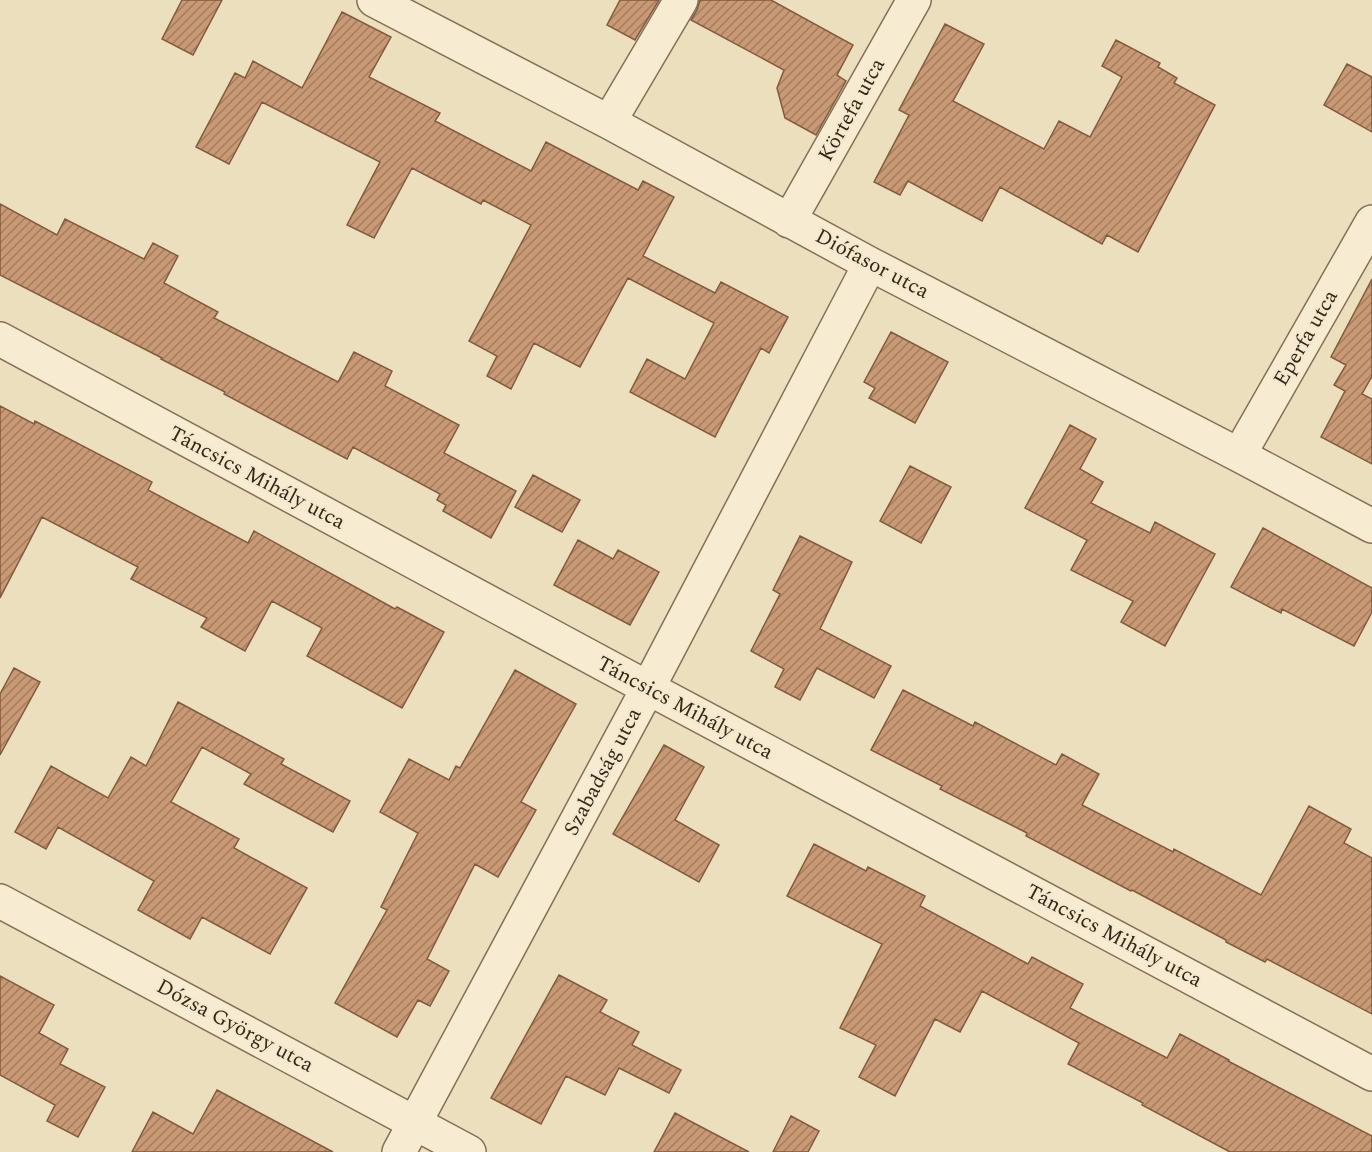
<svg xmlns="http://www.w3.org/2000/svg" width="1372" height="1152" font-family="Spectral,serif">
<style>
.building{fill:url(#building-hatch);stroke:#825a3e;stroke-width:1.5}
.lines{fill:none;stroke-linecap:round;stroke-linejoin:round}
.street-casing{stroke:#847058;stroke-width:36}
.street{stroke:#f7ecd1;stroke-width:33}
.labels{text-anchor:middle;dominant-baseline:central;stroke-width:4.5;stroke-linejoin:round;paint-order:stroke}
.street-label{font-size:21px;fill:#33271c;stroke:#f4e9cd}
</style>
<defs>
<pattern id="building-hatch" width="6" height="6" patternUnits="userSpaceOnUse" patternTransform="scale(1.5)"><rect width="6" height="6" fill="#c99975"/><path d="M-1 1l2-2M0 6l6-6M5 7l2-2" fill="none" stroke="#a47d5f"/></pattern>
</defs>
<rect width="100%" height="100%" fill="#ecdfbe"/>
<path class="building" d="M182 0H222L193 55 162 39Z
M620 0H659L635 40 607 25Z
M700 0H771L853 45 837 75 846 81 816 135 785 118 777 88 784 70 691 20 697 10Z
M342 12 391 37 369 77 440 113 435 121 531 171 546 142 638 190 643 181 674 197 643 256 715 293 721 282 788 317 769 353 761 348 715 437 630 392 647 359 685 379 714 323 628 278 580 367 534 343 511 389 487 376 497 356 469 341 531 225 483 200 481 204 412 168 374 238 347 225 380 162 262 102 229 164 196 147 235 73 245 78 253 61 302 88Z
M945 24 984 44 953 101 1044 149 1059 121 1090 137 1122 77 1102 66 1116 40 1160 63 1158 67 1177 78 1174 83 1215 105 1138 252 1107 235 1102 244 1000 187 982 221 908 181 900 195 874 182 909 115 899 110Z
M1347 64 1372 77V132L1324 105Z
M0 204 57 235 65 219 144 259 153 243 178 256 164 283 218 312 214 318 338 382 354 352 392 371 385 386 459 425 444 453 516 491 491 538 443 511 446 505 437 500 440 494 353 447 347 459 224 394 225 392 161 359 162 358 0 275Z
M1372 279V378H1371L1362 394 1372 399V464L1321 437 1345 391 1334 385 1346 365 1331 357Z
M891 332 948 362 915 423 869 398 875 388 864 382Z
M0 406 34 424 35 421 152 482 148 490 248 543 254 531 395 609 397 607 444 632 402 708 307 656 322 628 272 601 245 651 201 627 207 618 131 579 138 567 42 517 0 598Z
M1070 425 1096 439 1080 469 1103 482 1091 503 1150 533 1155 522 1215 554 1165 646 1121 622 1133 601 1071 570 1087 540 1025 508Z
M910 466 951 487 921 543 880 521Z
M533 475 580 500 562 532 515 507Z
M1263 528 1372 588V612L1354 646 1282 609 1281 613 1231 587Z
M800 536 852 562 820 629 891 666 874 698 817 668 800 700 775 687 784 669 751 651 780 594 773 590Z
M578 540 613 559 618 550 659 572 630 625 554 585Z
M14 668 40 682 0 755V694Z
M515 670 576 704 521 802 536 810 498 877 475 864 427 959 449 971 430 1006 418 1000 397 1037 335 1003 387 910 381 907 418 833 380 812 409 759 449 780 456 766 460 768Z
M903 690 973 726 975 722 1056 765 1062 754 1099 774 1082 805 1173 852 1174 849 1261 895 1309 806 1351 829 1344 843 1372 858V1014L1267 959 1265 962 1226 942V940L1132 890 1131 891 1026 836 1027 833 940 789 942 786 871 750Z
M178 702 284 759 281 764 350 801 333 832 244 784 251 774 202 747 171 802 239 839 234 848 307 888 270 954 202 917 190 939 138 910 154 881 58 827 46 849 15 832 51 766 108 798 131 757 146 766Z
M664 745 704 767 675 820 719 845 699 882 613 834Z
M814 844 866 871 868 867 925 896 920 906 1028 964 1032 957 1083 984 1070 1008 1167 1058 1180 1034 1229 1060 1228 1061 1372 1136V1152H1230L1142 1105 1143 1103 1068 1064 1079 1043 982 991 960 1032 935 1019 895 1096 859 1077 876 1045 840 1028 882 944 787 896Z
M559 975 607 1000 600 1012 639 1032 632 1045 681 1070 669 1093 619 1068 605 1095 566 1076 541 1124 491 1098Z
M0 976 54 1005 39 1033 68 1049 60 1064 105 1087 78 1137 47 1121 55 1105 0 1075Z
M217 1090 333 1152H132L153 1112 193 1134Z
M675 1113 688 1120 749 1152H654Z
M791 1116 819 1131 808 1152H773Z"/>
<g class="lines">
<defs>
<path id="street" d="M374 0 609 122 870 264 1239 455 1372 526
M609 122 681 0
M789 221 914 0
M0 339 648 688 1372 1074
M1239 455 1372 222
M0 901 469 1152
M399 1152 648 688 870 264"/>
</defs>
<use href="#street" class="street-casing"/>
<use href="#street" class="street"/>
</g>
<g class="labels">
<g class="street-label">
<text transform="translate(852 110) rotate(-61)">Körtefa utca</text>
<text transform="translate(872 264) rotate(28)">Diófasor utca</text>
<text transform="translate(1306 338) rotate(-60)">Eperfa utca</text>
<text transform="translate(257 478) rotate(28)">Táncsics Mihály utca</text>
<text transform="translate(685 708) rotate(28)">Táncsics Mihály utca</text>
<text transform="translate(603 772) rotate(-62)">Szabadság utca</text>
<text transform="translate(1114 936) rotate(28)">Táncsics Mihály utca</text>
<text transform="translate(235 1026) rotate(28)">Dózsa György utca</text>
</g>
</g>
</svg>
